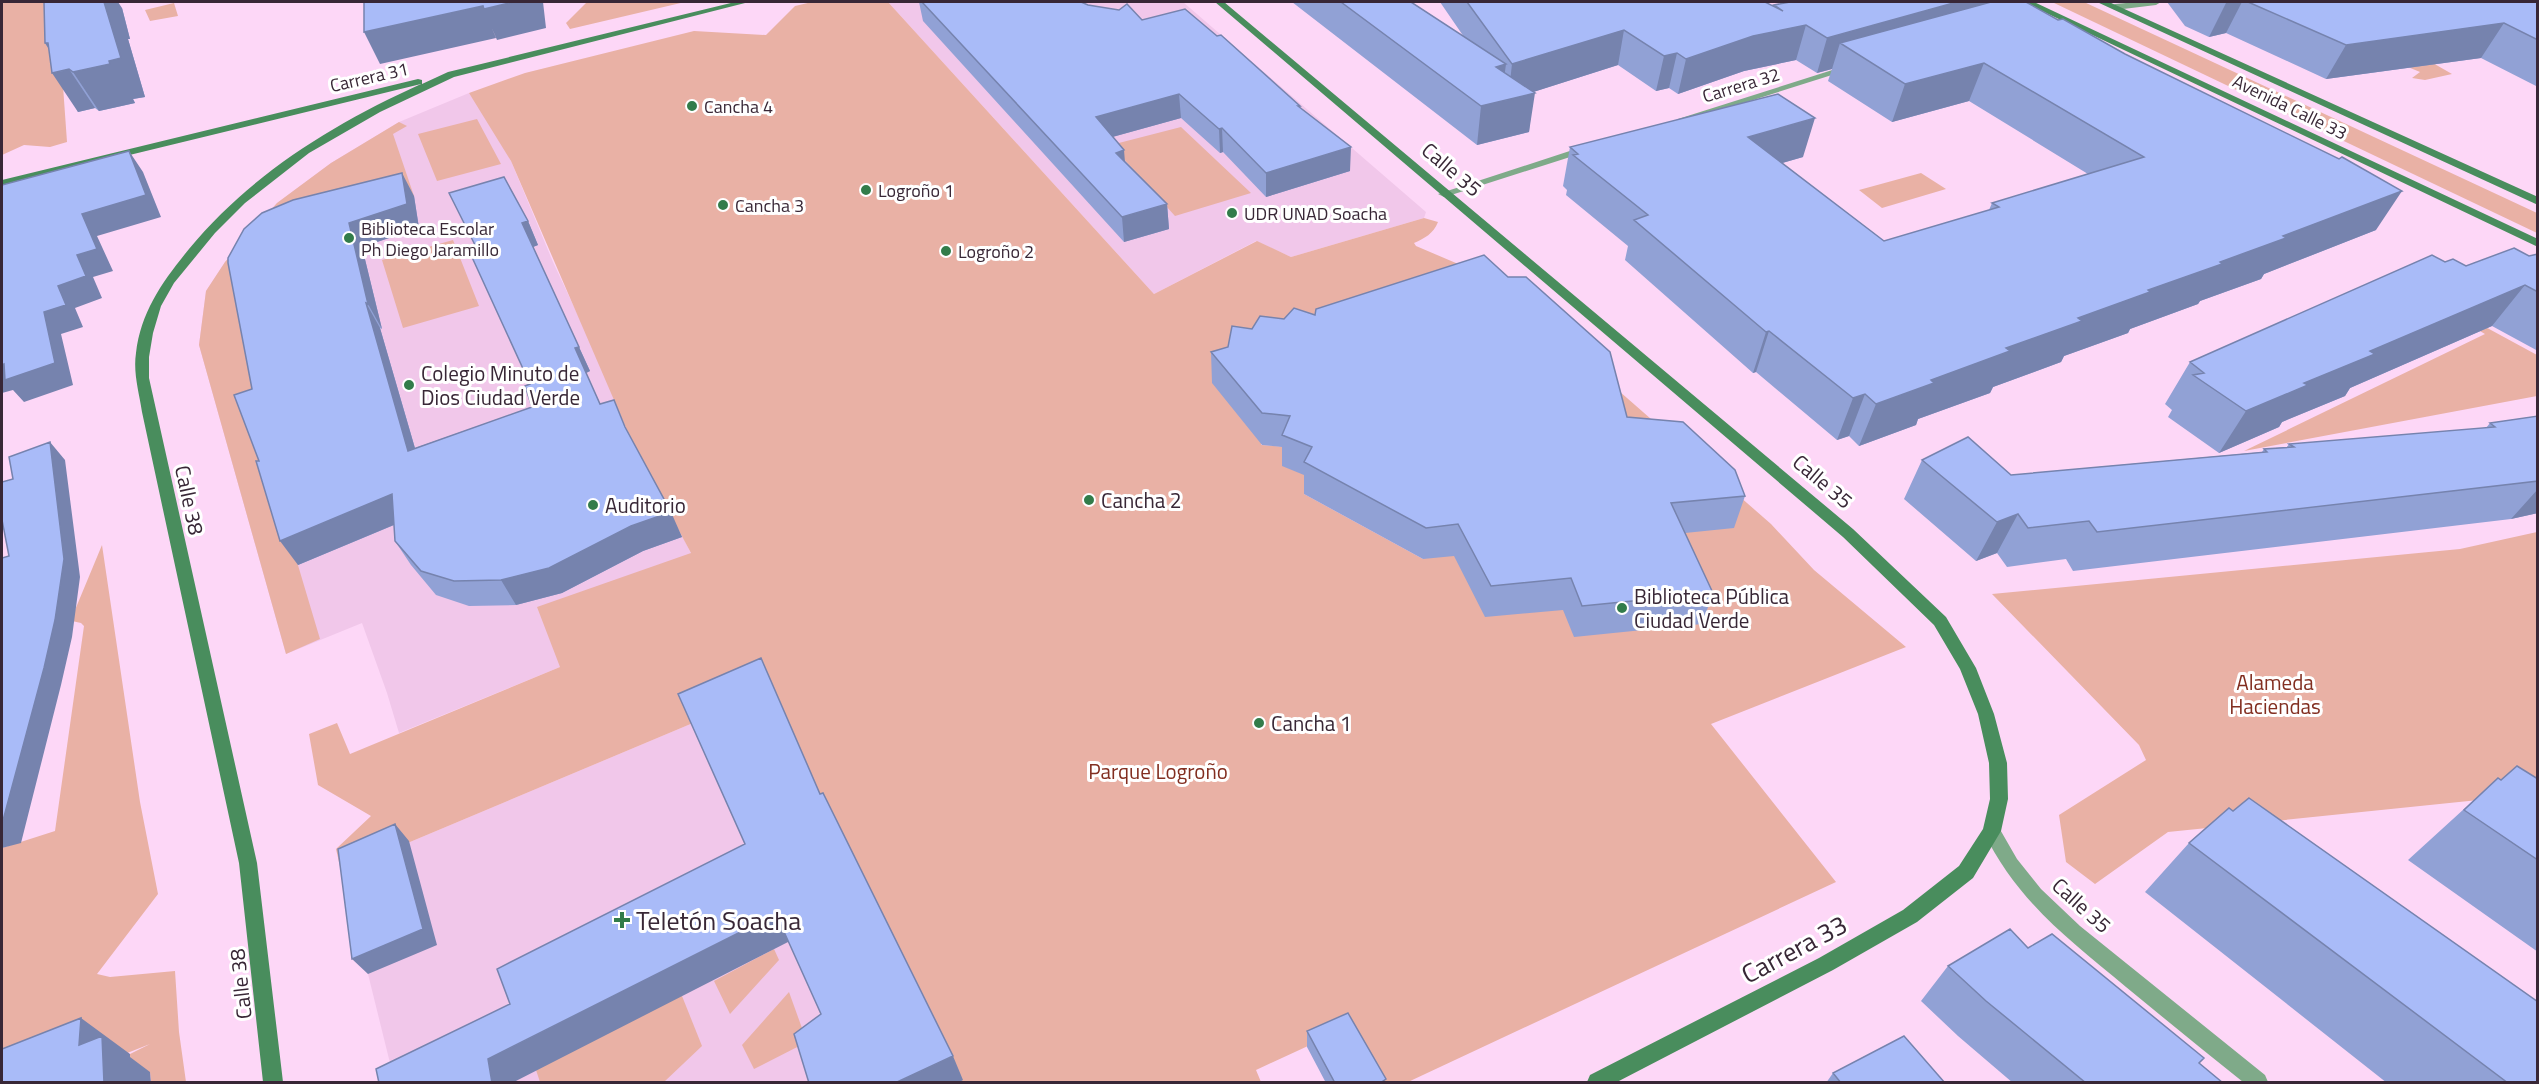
<svg xmlns="http://www.w3.org/2000/svg" width="2539" height="1084" font-family="'Titillium Web',sans-serif">
<style>
.built{fill:#f1c7ea}
.green{fill:#e9b1a5}
.lines{fill:none;stroke-linecap:round;stroke-linejoin:round}
.street{fill:#7faa89;fill-rule:evenodd}
.secondary{fill:#498d5d;fill-rule:evenodd}
.wall{fill:#91a1d5}
.shaded-wall{fill:#7683ae}
.building{fill:#a9bbf8;stroke:#7683ae;stroke-width:1.5}
.poi-dot{fill:#327c4a;stroke:#fff;stroke-width:2}
.labels{text-anchor:middle;dominant-baseline:central;stroke-width:6;stroke-linejoin:round;paint-order:stroke}
.far-street-label{font-size:18px;fill:#382736;stroke:#fff}
.far-poi-label{font-size:18px;fill:#382736;stroke:#fff;text-anchor:start}
.street-label{font-size:21px;fill:#382736;stroke:#fff}
.poi-label{font-size:21px;fill:#382736;stroke:#fff;text-anchor:start}
.park-label{font-size:21px;fill:#822e20;stroke:#fff}
.near-poi-label{font-size:26px;fill:#382736;stroke:#fff;text-anchor:start}
.near-street-label{font-size:26px;fill:#382736;stroke:#fff}
</style>
<rect width="100%" height="100%" fill="#fdd7f7"/>
<path class="built" d="M888 2H1183L1426 212 1424 218 1291 257 1256 241 1154 294Z
M469 93 486 116 511 161 553 262 671 514 691 553 560 667 399 733 387 693 362 623 286 654 199 345 206 291 225 262 277 203 331 163 399 122Z
M693 723 813 779 964 1082H398L389 1059 368 974 353 866Z"/>
<path class="green" d="M2 2H57L67 142 50 147 24 145 2 155Z
M587 2H685L570 29 566 23Z
M812 2H888L1154 294 1257 241 1291 257 1424 218 1438 222C1433 234 1425 238 1414 243L1416 246 1477 272 1268 430 1261 445 1289 447 1311 478 1304 494 1423 559 1486 437 1619 391 1771 524 1814 570 1906 647 1711 724 1836 882 1408 1082H1378L1347 1028 1256 1070 1261 1082H958L813 779 693 723 341 871 336 849 371 816 318 785 309 734 337 723 350 754 560 667 537 607 691 553 636 451 511 161 469 93 525 73 694 31 766 35 795 6Z
M2052 2H2084L2537 213V233Z
M174 3 178 16 150 21 145 10Z
M2398 43 2452 74 2425 80 2412 78 2420 72 2362 48Z
M477 119 501 164 437 181 418 134Z
M399 122 407 126 393 134 414 196 307 224 286 525 320 639 286 654 199 345 206 291 225 262 277 203 331 163Z
M1181 127 1251 193 1175 216 1111 145Z
M1921 173 1946 189 1882 208 1859 190Z
M453 240 479 306 403 328 382 260Z
M2432 298 2537 355V396L2244 451 2485 334 2427 300Z
M2537 532V794L2168 832 2095 884 2066 862 2059 815 2146 760 2139 745 1992 594 2460 549Z
M102 545 140 802 158 894 97 974 110 977 175 971 179 1032 186 1082H151L150 1072 128 1080 130 1054 150 1044 54 1082H2V848L55 831 84 626 81 623 72 621 75 610Z
M774 949 779 960 730 1014 714 981Z
M680 991 702 1046 664 1082H540L536 1070Z
M789 992 807 1042 754 1069 742 1045Z"/>
<g class="lines">
<path class="street" d="M2137 2H2161L2156 5 2115 10 2110 7 2115 4Z
M1845 66 1854 68 1687 121 1683 122 1678 119Z
M1588 145 1592 146V150L1448 196 1444 197 1438 194Z
M1992 823 1998 826 2017 859 2041 889 2080 926 2265 1075 2268 1082H2243C2204 1051 2165 1019 2126 987 2068 939 2017 901 1983 831L1986 826Z"/>
<path class="secondary" d="M735 2H749L454 77 380 112 309 153 245 203 215 233 174 283 161 306 153 333 149 357V378L257 863 283 1082H263L239 863 142 412C139 392 133 373 136 353 141 311 163 281 189 249 251 174 333 124 421 84L2 186V180L418 79 422 80V84L448 72Z
M1215 2H1224L1853 529 1946 617 1976 668 1994 714 2007 763 2008 799 2001 831 1973 878 1917 922 1833 970 1617 1082H1587L1590 1075 1819 958 1903 910 1959 866 1983 829 1990 799 1989 763 1978 714 1960 669 1934 625 1843 537Z
M2023 2H2034L2538 239V247Z
M2097 2H2109L2538 197V205Z"/>
</g>
<path class="wall" d="M919 2H1081L1088 5 1142 20 1300 106V109L1350 171 1266 197 1223 152 1220 153 1181 118 1112 137 1125 161 1167 204 1169 229 1124 242 923 21Z
M1292 2H1411L1464 37 1440 2H1765L1774 6 2026 2 2376 230 2264 274 2261 279 2200 301 2198 304 2130 329 2128 333 2064 356 2061 362 1993 387 1990 393 1918 419 1916 425 1859 446 1849 436 1837 440 1756 372 1753 373 1625 260 1628 246 1566 195 1567 190 1563 186 1570 147 1803 157 1782 163 1884 241 1989 210 1992 203 2088 174 1969 101 1892 122 1828 81 1832 69 1817 73 1796 60 1744 71 1678 94 1669 88 1656 91 1618 65 1533 92 1529 132 1477 145Z
M2167 2H2538V87L2481 58 2326 79 2226 33 2209 37 2185 26Z
M122 8 130 39H128L145 97 133 99 135 103 99 111 95 108 78 112 49 49 45 43Z
M414 196 419 228 362 247 382 329 380 328 415 448 532 407 530 384 479 253 528 221 538 245 533 247 590 371 586 373 600 404 627 431 682 537 643 551 562 593 516 605 469 606 436 595 411 565 395 541 394 525 298 565 259 461 252 389 228 258Z
M2538 254V351L2492 326 2350 388 2345 396 2282 422 2279 427 2219 453 2168 417 2172 410 2165 404 2190 362 2445 262 2466 266 2529 256Z
M1211 352 1627 417 1745 496 1734 528 1685 533 1713 593 1702 624 1574 637 1563 610 1485 617 1454 556 1423 559 1304 494V475L1282 466V447L1262 445 1212 383Z
M2538 416V513L2511 519 2073 571 2066 559 2007 567 1997 553 1976 561 1904 499 1922 460 2011 475 2262 452 2264 449 2287 447 2289 444 2486 428 2490 423Z
M2498 778 2501 780 2538 779V952L2408 860Z
M2189 843 2538 1083H2387L2145 892Z
M2028 948 2199 1063 2223 1083H2013L1958 1036 1921 1001 1948 966Z
M1307 1031 1386 1083H1326L1307 1047Z
M1833 1073 1945 1083H1826Z"/>
<path class="shaded-wall" d="M104 2H118L122 8 130 39H128L145 97 133 99 135 103 99 111 73 72 109 61Z
M513 2H543L546 28 497 40 484 9Z
M1957 2H1996L1840 43 1832 69 1817 73 1827 38Z
M2233 2H2242L2226 33 2209 37 2226 3Z
M483 6 496 38 380 64 364 32Z
M2504 23 2481 58 2326 79 2346 45Z
M1806 25 1796 60 1744 71 1678 94 1686 59 1753 36Z
M1624 30 1618 65 1515 98 1535 93 1529 132 1477 145 1481 106 1496 67 1506 64 1501 101 1508 100 1512 64Z
M45 43H48L69 69 95 108 78 112 52 73 63 71Z
M1677 53 1669 88 1656 91 1664 56Z
M1984 63 1969 101 1892 122 1905 84Z
M1179 94 1181 118 1098 141 1096 117Z
M1815 118 1803 157 1737 176 1748 137Z
M1222 128 1223 152 1220 153 1219 129Z
M1351 147 1350 171 1266 197V173Z
M1124 150 1126 175 1116 153Z
M129 151 143 172 161 217 97 236 113 271 93 277 102 298 75 308 83 327 61 334 73 385 24 402 13 390 2 393V365L44 312 58 286 77 255 82 214Z
M402 173 414 196 419 228 362 247 382 329 368 304 349 223Z
M2402 191 2376 230 2264 274 2261 279 2200 301 2198 304 2130 329 2128 333 2064 356 2061 362 1993 387 1990 393 1918 419 1916 425 1859 446 1876 404 1931 380 2078 318 2283 236Z
M1167 204 1169 229 1124 242 1122 217Z
M528 221 538 245 533 247 522 223Z
M2525 285 2492 326 2350 388 2345 396 2282 422 2279 427 2219 453 2246 411 2370 351Z
M366 303 380 328 423 476 408 451Z
M1769 331 1756 372 1753 373 1766 332Z
M579 347 590 371 586 373 575 348Z
M1865 394 1849 436 1837 440 1853 398Z
M50 442 65 460 80 577 72 637 61 685 21 843 2 848V824Z
M2538 489V513L2511 519Z
M392 494 408 519 298 565 280 541Z
M671 512 682 537 643 551 562 593 516 605 501 580 631 526Z
M2018 514 1997 553 1976 561 1997 522Z
M395 824 409 841 437 945 368 974 352 959Z
M776 914 790 941 512 1083H492L488 1059Z
M81 1018 130 1054V1057L150 1072 151 1083H104L79 1045Z
M953 1056 963 1080 958 1083H895Z"/>
<path class="building" d="M44 2H106H104L121 58 109 61 110 64 73 72 69 69 52 73 48 43H45Z
M364 2H513L484 9 483 6 364 32Z
M922 2H1081L1088 5 1119 10 1127 4 1142 20 1185 9 1217 36 1221 35 1300 106H1298L1351 147 1266 173 1222 128 1219 129 1179 94 1096 117 1124 150 1116 153 1167 204 1122 217Z
M1341 2H1411L1506 64 1496 67 1535 93 1481 106Z
M1467 2H1765L1783 11 1774 5 1790 2H1957L1827 38 1806 25 1753 36 1686 59 1677 53 1664 56 1624 30 1512 64Z
M1991 2H2026L2058 20 2063 19 2125 54 2339 159 2342 157 2402 191 2283 236 2286 238 2220 262 2222 264 2148 290 2150 292 2078 318 2082 321 2006 348 2010 351 1931 380 1934 383 1876 404 1865 394 1853 398 1769 331 1766 332 1634 220 1648 215 1573 155 1578 154 1570 147 1778 94 1815 118 1748 137 1884 241 1999 207 1992 203 2144 157 1984 63 1905 84 1840 43Z
M2248 2H2538V40L2504 23 2346 45Z
M129 151 146 195 82 214 97 249 77 255 86 276 58 286 66 305 44 312 55 363 5 380 4 364 2 365V185Z
M402 173 407 204 349 223 368 304 366 303 408 451 532 407 525 386 530 384 471 255 479 253 449 193 504 177 528 221 522 223 579 347 575 348 600 404 614 400 625 427 671 512 631 526 549 568 501 580 454 581 421 571 395 541 392 494 280 541 256 461H259L234 395 252 389 228 263V258L244 229 262 213 293 200Z
M2514 248 2529 256 2538 254V292L2525 285 2370 351 2375 354 2304 383 2308 385 2246 411 2193 375 2204 373 2190 362 2432 255 2445 262 2453 259 2466 266Z
M1484 255 1508 277H1526L1610 352 1627 417 1683 422 1735 470 1745 496 1671 503 1713 593 1582 606 1571 578 1491 586 1458 524 1426 528 1304 462 1312 447 1282 435 1290 416 1262 413 1211 352 1228 347 1232 326 1252 329 1260 316 1284 319 1294 308 1315 315 1316 309Z
M2538 416V481L2097 532 2089 521 2028 528 2018 514 1997 522 1922 460 1968 437 2011 475 2267 452 2264 449 2294 447 2289 444 2495 427 2490 423Z
M50 442 64 559 55 620 44 668 2 824V558L9 556 2 520V482L13 479 9 457Z
M761 658 820 794 823 793 953 1056 895 1083H809L794 1034 821 1014 776 914 488 1059 492 1083H379L376 1069 510 1004 497 969 745 844 678 694Z
M2517 766 2538 779V860L2464 810 2498 778 2501 780Z
M2249 798 2538 1002V1083H2508L2189 843 2229 808 2233 811Z
M395 824 423 929 352 959 338 849Z
M2010 929 2028 948 2052 934 2204 1058 2199 1063 2223 1083H2086L1986 1001 1948 966Z
M1348 1013 1386 1079 1380 1083H1335L1307 1031Z
M81 1018 79 1045 102 1036 104 1083H2V1049Z
M1904 1036 1945 1083H1841L1833 1073Z"/>
<g class="poi-dot">
<circle cx="692" cy="106" r="6"/>
<circle cx="866" cy="190" r="6"/>
<circle cx="723" cy="205" r="6"/>
<circle cx="1232" cy="213" r="6"/>
<circle cx="349" cy="238" r="6"/>
<circle cx="946" cy="251" r="6"/>
<circle cx="409" cy="385" r="6"/>
<circle cx="1089" cy="500" r="6"/>
<circle cx="593" cy="505" r="6"/>
<circle cx="1622" cy="608" r="6"/>
<circle cx="1259" cy="723" r="6"/>
<path d="M619 911h6v6h6v6h-6v6h-6v-6h-6v-6h6z"/>
</g>
<g class="labels">
<g class="far-street-label">
<text transform="translate(369 77) rotate(-13)">Carrera 31</text>
<text transform="translate(1741 85) rotate(-17)">Carrera 32</text>
<text transform="translate(2290 107) rotate(26)">Avenida Calle 33</text>
</g>
<g class="far-poi-label">
<text x="704" y="106">Cancha 4</text>
<text x="878" y="190">Logroño 1</text>
<text x="735" y="205">Cancha 3</text>
<text x="1244" y="213">UDR UNAD Soacha</text>
<text x="361" y="228">Biblioteca Escolar<tspan x="361" dy="21">Ph Diego Jaramillo</tspan></text>
<text x="958" y="251">Logroño 2</text>
</g>
<g class="street-label">
<text transform="translate(1452 169) rotate(40)">Calle 35</text>
<text transform="translate(1823 481) rotate(40)">Calle 35</text>
<text transform="translate(190 500) rotate(78)">Calle 38</text>
<text transform="translate(2082 905) rotate(42)">Calle 35</text>
<text transform="translate(240 984) rotate(-96)">Calle 38</text>
</g>
<g class="poi-label">
<text x="421" y="373">Colegio Minuto de<tspan x="421" dy="24">Dios Ciudad Verde</tspan></text>
<text x="1101" y="500">Cancha 2</text>
<text x="605" y="505">Auditorio</text>
<text x="1634" y="596">Biblioteca Pública<tspan x="1634" dy="24">Ciudad Verde</tspan></text>
<text x="1271" y="723">Cancha 1</text>
</g>
<g class="park-label">
<text x="2275" y="682">Alameda<tspan x="2275" dy="24">Haciendas</tspan></text>
<text x="1158" y="771">Parque Logroño</text>
</g>
<g class="near-poi-label">
<text x="636" y="920">Teletón Soacha</text>
</g>
<g class="near-street-label">
<text transform="translate(1794 949) rotate(-28)">Carrera 33</text>
</g>
</g>
<rect width="2539" height="1084" fill="none" stroke="#382736" stroke-width="6"/>
</svg>
